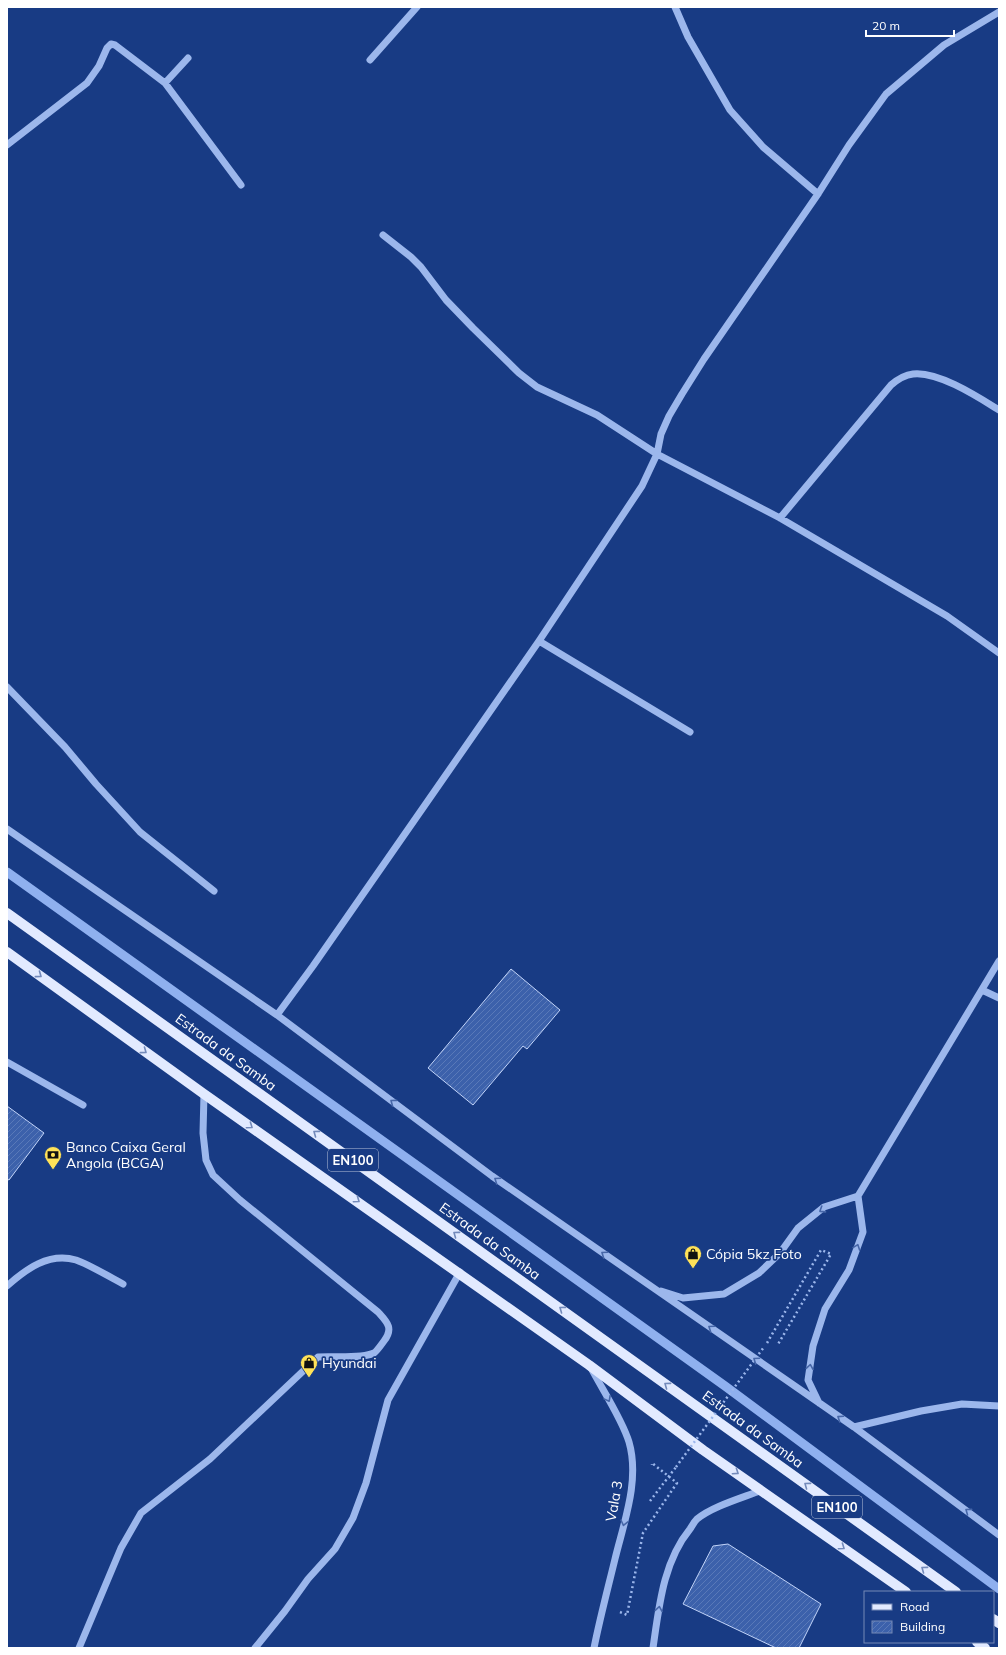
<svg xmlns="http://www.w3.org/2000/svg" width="1006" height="1655" font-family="Mulish,sans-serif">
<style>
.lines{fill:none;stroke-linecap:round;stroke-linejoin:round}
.stream{stroke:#8fb0ef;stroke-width:9}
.building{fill:url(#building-hatch);stroke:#c2d4f9}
.path{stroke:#9cb7ec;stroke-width:2.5;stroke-dasharray:2 3;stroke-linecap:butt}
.minor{stroke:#9cb7ec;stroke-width:7}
.major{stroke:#e2eaff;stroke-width:10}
.path-bridge{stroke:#9cb7ec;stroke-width:2.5;stroke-dasharray:2 3;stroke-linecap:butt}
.oneway{stroke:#738abb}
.oneway2{stroke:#4666a8}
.labels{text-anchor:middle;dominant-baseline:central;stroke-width:3.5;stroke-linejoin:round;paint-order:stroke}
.shield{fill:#183b84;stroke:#bac4da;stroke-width:1}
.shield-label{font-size:13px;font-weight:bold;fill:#fff}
.street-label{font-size:14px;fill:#fff;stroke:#183b84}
.poi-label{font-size:14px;fill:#fff;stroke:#183b84;text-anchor:start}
</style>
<defs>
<pattern id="building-hatch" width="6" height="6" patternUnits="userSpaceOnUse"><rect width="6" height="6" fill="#3c61ab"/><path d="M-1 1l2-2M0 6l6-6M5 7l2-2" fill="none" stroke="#5979b8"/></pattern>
</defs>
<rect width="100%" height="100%" fill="#183b84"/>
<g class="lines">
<path class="stream" d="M7 872 725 1386 999 1589"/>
</g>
<path class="building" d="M511 969 560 1010 527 1049 523 1046 473 1105 428 1068Z
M7 1106 44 1133 9 1180 7 1179Z
M728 1544 821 1604 799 1648H776L683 1604 713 1546Z"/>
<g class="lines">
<path class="path" d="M767 1343 821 1250 831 1254 777 1346
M650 1501 676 1467
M620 1612 627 1615 643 1533 677 1483 652 1463V1465"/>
<path class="minor" d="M675 7 688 37 730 110 763 147 818 194
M370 60 417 7
M165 83 188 58
M7 145 87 83 99 66 107 48 111 44 115 45 165 83 241 185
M383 235 411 257 421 267 446 300 473 328 519 373 537 387 597 415 657 454 780 518 947 616 999 653
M780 518 891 385C898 379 904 375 913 374 938 371 978 397 999 410
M539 641 690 732
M7 687 65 747 96 784 140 832 214 891
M7 829 277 1015 492 1176 854 1427 999 1535
M982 990 999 998
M277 1015 313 966 539 641 642 486 657 454 661 434 669 416 682 394 704 359 818 194 849 145 886 94 944 45 999 12
M7 1062 83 1105
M7 1286C26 1269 49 1252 76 1260 90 1265 110 1277 123 1284
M661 1291 683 1298 724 1294 759 1273 780 1253 798 1228 824 1207 858 1196
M591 1368C602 1389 622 1419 629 1442 640 1480 624 1522 615 1559 608 1588 600 1618 594 1648
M819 1403 808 1380 813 1346 825 1309 849 1270 863 1232 858 1196 999 961
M854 1427 921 1411 962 1404 999 1406
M79 1648 121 1548 141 1513 210 1459 318 1357C334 1356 361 1359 374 1353 377 1351 381 1345 384 1341 394 1328 387 1322 378 1312L240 1200 213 1175 206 1160 203 1133 204 1094
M255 1648 285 1611 308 1579 335 1549 353 1518 366 1483 388 1400 460 1272
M653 1648C659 1607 663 1562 690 1529 692 1526 694 1522 697 1519 713 1506 742 1498 762 1490"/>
<path class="major" d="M7 913 956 1592
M7 952 204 1094 589 1365 703 1450 906 1592
M993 1619 999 1623
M977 1642 985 1648"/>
<path class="path-bridge" d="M676 1467 764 1347"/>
</g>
<defs><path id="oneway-chevron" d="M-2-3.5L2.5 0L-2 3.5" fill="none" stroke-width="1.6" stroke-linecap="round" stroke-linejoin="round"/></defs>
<g class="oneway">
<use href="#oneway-chevron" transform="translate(39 975) rotate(36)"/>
<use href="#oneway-chevron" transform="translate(144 1051) rotate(36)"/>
<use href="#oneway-chevron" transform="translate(250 1126) rotate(35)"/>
<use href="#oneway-chevron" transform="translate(316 1133) rotate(-144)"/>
<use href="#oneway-chevron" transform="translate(357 1200) rotate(35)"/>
<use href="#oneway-chevron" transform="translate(456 1234) rotate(-144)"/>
<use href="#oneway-chevron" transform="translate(562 1309) rotate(-144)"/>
<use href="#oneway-chevron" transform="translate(667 1385) rotate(-144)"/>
<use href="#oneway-chevron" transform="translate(736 1472) rotate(34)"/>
<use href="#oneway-chevron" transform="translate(807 1485) rotate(-144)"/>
<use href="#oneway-chevron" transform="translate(842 1547) rotate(35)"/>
<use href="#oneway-chevron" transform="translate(924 1569) rotate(-144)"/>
</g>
<g class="oneway2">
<use href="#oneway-chevron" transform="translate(393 1102) rotate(-143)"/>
<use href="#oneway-chevron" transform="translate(497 1180) rotate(-145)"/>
<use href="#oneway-chevron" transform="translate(822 1210) rotate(147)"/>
<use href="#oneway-chevron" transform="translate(857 1247) rotate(-70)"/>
<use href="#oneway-chevron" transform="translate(604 1254) rotate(-145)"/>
<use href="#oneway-chevron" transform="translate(711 1328) rotate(-145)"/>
<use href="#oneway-chevron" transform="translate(756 1360) rotate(-145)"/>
<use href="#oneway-chevron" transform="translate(810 1367) rotate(-81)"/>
<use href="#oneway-chevron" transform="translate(608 1399) rotate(62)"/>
<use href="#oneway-chevron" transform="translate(840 1418) rotate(-146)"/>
<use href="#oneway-chevron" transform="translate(968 1511) rotate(-143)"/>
<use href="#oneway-chevron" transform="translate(624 1523) rotate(103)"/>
<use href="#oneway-chevron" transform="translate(659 1609) rotate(-81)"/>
</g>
<defs>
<symbol id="bank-pin" viewBox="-11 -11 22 30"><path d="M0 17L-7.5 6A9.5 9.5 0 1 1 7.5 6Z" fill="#ffe258" stroke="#183b84"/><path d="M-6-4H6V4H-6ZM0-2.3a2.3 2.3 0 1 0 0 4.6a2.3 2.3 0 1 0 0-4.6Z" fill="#111"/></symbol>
<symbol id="shop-pin" viewBox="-11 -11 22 30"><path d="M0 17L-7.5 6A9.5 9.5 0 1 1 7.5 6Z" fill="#ffe258" stroke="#183b84"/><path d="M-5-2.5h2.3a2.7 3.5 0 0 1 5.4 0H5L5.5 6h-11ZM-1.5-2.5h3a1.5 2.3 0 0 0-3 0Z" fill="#111"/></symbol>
</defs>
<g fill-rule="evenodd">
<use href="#bank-pin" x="43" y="1145" width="20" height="27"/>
<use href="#shop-pin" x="683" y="1244" width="20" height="27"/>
<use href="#shop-pin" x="299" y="1353" width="20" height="27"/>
</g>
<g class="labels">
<g class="shield">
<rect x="328" y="1149" width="50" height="22" rx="3"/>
<rect x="812" y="1496" width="50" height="22" rx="3"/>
</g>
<g class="shield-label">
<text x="353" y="1160">EN100</text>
<text x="837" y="1507">EN100</text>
</g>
<g class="street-label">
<text transform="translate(226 1052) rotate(36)">Estrada da Samba</text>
<text transform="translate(490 1241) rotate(36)">Estrada da Samba</text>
<text transform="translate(753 1429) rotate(36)">Estrada da Samba</text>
<text transform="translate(614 1501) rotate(-80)">Vala 3</text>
</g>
<g class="poi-label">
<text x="66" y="1147">Banco Caixa Geral<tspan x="66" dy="16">Angola (BCGA)</tspan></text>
<text x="706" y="1254">Cópia 5kz Foto</text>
<text x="322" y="1363">Hyundai</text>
</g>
</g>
<rect width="1006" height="1655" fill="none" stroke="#ffffff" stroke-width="16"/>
<rect x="864" y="1591" width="130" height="52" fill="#183b84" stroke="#7489b5"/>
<rect x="872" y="1604" width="20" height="6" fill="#e2eaff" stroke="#7489b5"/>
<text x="900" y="1611" font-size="12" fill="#ffffff">Road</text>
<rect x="872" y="1621" width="20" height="12" fill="url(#building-hatch)" stroke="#7489b5"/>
<text x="900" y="1631" font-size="12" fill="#ffffff">Building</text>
<path d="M866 30v6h88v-6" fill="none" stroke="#ffffff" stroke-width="2"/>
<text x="872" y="30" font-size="12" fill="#ffffff" stroke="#183b84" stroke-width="3" paint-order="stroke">20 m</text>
</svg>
